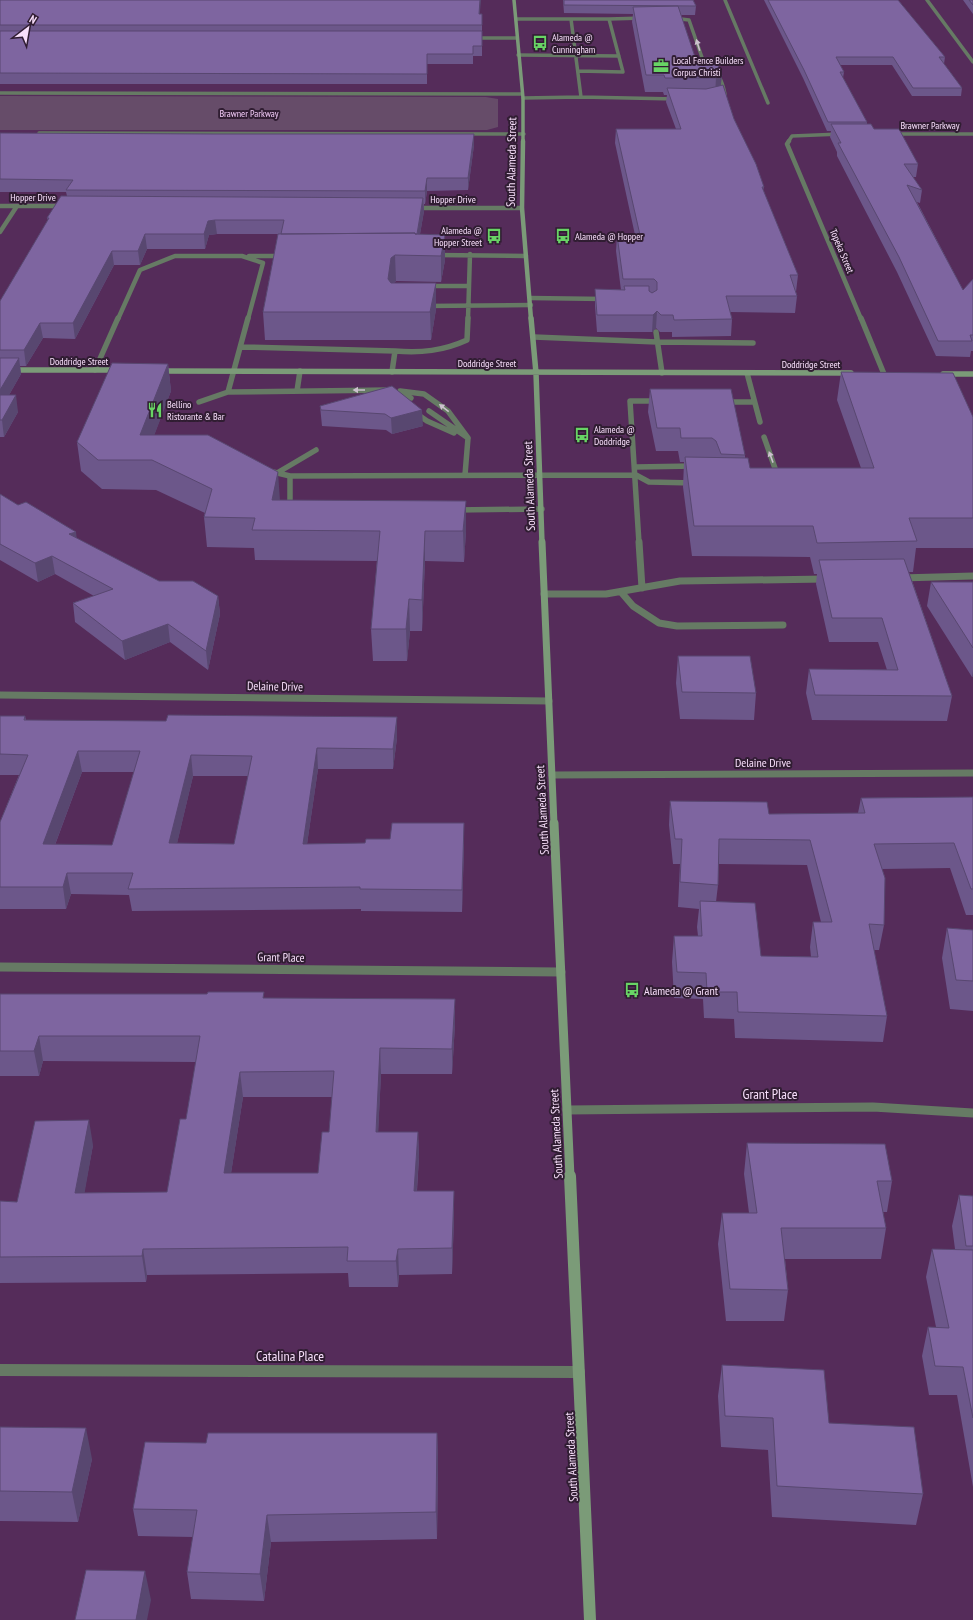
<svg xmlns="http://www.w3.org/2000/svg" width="973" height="1620" font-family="'PT Sans Narrow',sans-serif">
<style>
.green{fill:#664c69}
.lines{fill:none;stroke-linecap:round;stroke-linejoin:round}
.service-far3{stroke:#667a64;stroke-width:3.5}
.service-far2{stroke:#667a64;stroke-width:4.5}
.service-far1{stroke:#667a64;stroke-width:5.5}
.service{stroke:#667a64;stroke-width:7}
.minor-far5{stroke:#667a64;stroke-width:3.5}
.minor-far4{stroke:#667a64;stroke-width:4.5}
.minor-far3{stroke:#667a64;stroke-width:5.5}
.minor-far2{stroke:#667a64;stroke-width:7}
.minor-far1{stroke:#667a64;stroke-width:9}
.minor{stroke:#667a64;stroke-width:12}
.tertiary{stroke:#667a64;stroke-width:3.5}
.secondary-far5{stroke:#7b9b78;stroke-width:3.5}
.secondary-far4{stroke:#7b9b78;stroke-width:4.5}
.secondary-far3{stroke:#7b9b78;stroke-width:5.5}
.secondary-far2{stroke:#7b9b78;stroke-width:7}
.secondary-far1{stroke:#7b9b78;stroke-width:9}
.secondary{stroke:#7b9b78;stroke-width:12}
.wall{fill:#6c578a;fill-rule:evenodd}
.shaded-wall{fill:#584770}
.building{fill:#7e65a0;stroke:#584770;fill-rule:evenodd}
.oneway{fill:#ccc1ce}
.labels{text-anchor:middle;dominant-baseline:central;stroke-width:4;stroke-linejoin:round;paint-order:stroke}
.far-poi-label{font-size:10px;fill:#f8dffb;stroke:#301d32;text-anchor:start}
.far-park-label{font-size:10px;fill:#f4ccf9;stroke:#301d32}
.far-street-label{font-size:10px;fill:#f8dffb;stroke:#301d32}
.street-label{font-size:12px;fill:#f8dffb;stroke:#301d32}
.poi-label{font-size:12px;fill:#f8dffb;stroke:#301d32;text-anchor:start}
.near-street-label{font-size:14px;fill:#f8dffb;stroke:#301d32}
</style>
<rect width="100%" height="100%" fill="#552c5a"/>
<path class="green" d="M0 96 486 97 498 99V127L487 130H0Z"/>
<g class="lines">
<path class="service-far3" d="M673 18 689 20 705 66C719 72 722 80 725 94L723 95
M516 19H571L581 97 523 98
M571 19H609L623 72 578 71
M609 19 644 18
M518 55 619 56
M581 97 676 99"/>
<path class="service-far2" d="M435 255 526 256
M249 256H283
M425 286H469
M530 298 605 299
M425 306 531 305
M118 319 140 270 175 256H242L263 263 248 319
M468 319 470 254"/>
<path class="service-far1" d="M656 332 662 373
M534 337 657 342 753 343
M242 347 395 351 392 372
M395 351C421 353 443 351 467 340L468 318
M95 370 118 318
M747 373 760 422
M297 391 300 371
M400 391 424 394 448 411 468 438
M228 392 389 390 411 398
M199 402 228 392 248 318
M723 402H754
M429 411 468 438 465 475
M417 414 427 421 454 433
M764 437 777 474 774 475
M635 467 695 466
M269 471 290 476V510
M277 473 316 450
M290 476 636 475 649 482 694 483
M455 510 542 509
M639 543 630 401H660"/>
<path class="service" d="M639 542 642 588
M900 578 973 576
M621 592 633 606 659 623 677 626 783 625
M544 594H606L680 581 826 579"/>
<path class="minor-far5" d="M725 0 768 103
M927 0 973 62
M471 38H517
M892 134H973
M788 142 792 136 841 134"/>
<path class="minor-far4" d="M789 141 787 144 861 319
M0 206H65
M414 208H522
M0 232 17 206"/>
<path class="minor-far3" d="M861 318 884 374"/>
<path class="minor-far2" d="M0 695 549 701
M552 775 973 773"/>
<path class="minor-far1" d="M0 967 561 972
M567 1110 873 1107 973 1113"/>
<path class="minor" d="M0 1370 579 1372"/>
<path class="tertiary" d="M0 93 522 94
M39 133 524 134"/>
<path class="secondary-far5" d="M514 0 523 98V142"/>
<path class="secondary-far4" d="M523 141 522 208 531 319"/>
<path class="secondary-far3" d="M531 318 536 373 542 543
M0 370H119
M159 371 851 373
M943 374H973"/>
<path class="secondary-far2" d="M542 542 554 824"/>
<path class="secondary-far1" d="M554 823 570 1177"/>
<path class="secondary" d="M570 1176 590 1620"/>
</g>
<path class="wall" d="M0 0 482 14V56H473V64H427V84H0Z
M563 0H693L696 6 695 15H681L696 60H716L721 86 734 119 764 187 763 190 798 275 796 292 797 296 795 313 730 312 732 319 731 336 672 337V332H660L656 328 652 332H597L595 306V289L621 290 616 251 617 235H635L615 143 616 129H676L666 102 667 95H664L663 92H645L632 22 633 14 564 13Z
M764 0H898L945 57 944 64 962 88 961 96H912L892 65H840L844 72 843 78 867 122V124L874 129 918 164 916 177H913L922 190 920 203 917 202 963 290 973 279V351H971L970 357 936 356 897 272 837 156V152L830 137 831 131H827L803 78Z
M963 0H973V14Z
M0 133 474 145 468 190 427 191 425 204H424V211L420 234 445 235V260L441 282 396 281 394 283H436V309L431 340H265L263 312 278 234H217L209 235 205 249H147L140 265H114L75 339 43 338 26 366H20L21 374 9 395 18 412 4 437H0V301L48 220 47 218 67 196 66 192H0Z
M168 364 171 391 154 435 280 500 466 501V531L464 562 425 561 422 631H410L407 661H373L371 629 377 561 255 560 254 548 207 547 204 517 205 513 156 490 102 489 81 471 77 442Z
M841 372 973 417V548H916L913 572H909L952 696 947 721 812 720 806 693 809 669 887 670 878 642H829L816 584 817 574H814L810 557 692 556 683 487 684 462H680L678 451H656L648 412 650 389 745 455V458L750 468H861L837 400Z
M392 386 423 426 392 434 386 430 322 426 320 406Z
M0 494 18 505 76 532V538L159 581 218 596 220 614 208 670 170 642 125 660 75 622 73 603 94 596 55 574 38 582 0 560Z
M931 582H973V677H972L927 606Z
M678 656 756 693 754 720 680 719 676 683Z
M0 716H25L26 720 397 738 393 769H318L307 844H464L462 912 361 911V909L132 911 129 895 71 894 66 909H0V822L19 775H0ZM82 772H134L112 845H55ZM193 776H248L234 844 177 843Z
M973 797V915H966L950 868 882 869 884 925 879 950H874L887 1016 883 1042 735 1038 734 1019 704 1018 703 999 674 998 672 962 674 936H698L697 927 699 909 678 907 680 864H673L669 825 670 801 769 814 858 813 861 798ZM718 864 807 865 821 922H813L810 947 811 957 761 956 716 902 718 885Z
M947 928 973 930V1011L950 1009 942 958Z
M0 994 264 998 455 999V1024L452 1074H381L378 1132H418L419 1157 417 1191H454V1217L452 1274 399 1275 398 1287H349L348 1273 147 1275 146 1282 0 1283V1201L17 1202 93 1145 84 1193 167 1192 186 1119 196 1062 43 1061 39 1076H0ZM243 1097H332L329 1132 318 1173H231Z
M747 1143 892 1181 887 1212H883L886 1228 881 1259H785L788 1290 784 1321H726L718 1244 722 1213H749L744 1174Z
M959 1195 973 1196V1487L957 1395H929L922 1356 928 1327H936L926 1277 932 1249H955L952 1226Z
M722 1365 829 1423 923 1494 916 1525 772 1517 768 1450 721 1447 718 1396Z
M0 1427 92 1459 78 1522 0 1521Z
M437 1433 438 1460 437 1539 271 1542 264 1601 191 1599 187 1572 193 1537 138 1536 133 1509 206 1443Z"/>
<path class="shaded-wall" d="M480 0H481L479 24V14Z
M722 76 720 92 715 95 716 78Z
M474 134V145L468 190V178Z
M427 178V191L425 204V191Z
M423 198 424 211 417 251V236Z
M215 220 217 234 209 235 205 249 204 234 208 221Z
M145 234 147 249 140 265 138 251Z
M445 235V260L441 282V256Z
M112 251 114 265 75 339 73 323Z
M395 255 396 281 392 284 389 305 388 279 391 258Z
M436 283V309L431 340 430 312Z
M657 311 656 328 652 332 653 315Z
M40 323 43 338 26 366 24 350Z
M19 358 21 374 0 411V390Z
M168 364 171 391 145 460 140 435Z
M16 395 18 412 4 437 2 420Z
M422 410 423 426 392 434 391 418Z
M278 472 280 501 274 530 272 500Z
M466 501V531L464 562 463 531Z
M425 531V561L422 631V600Z
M76 532 78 549 69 534Z
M52 556 55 574 38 582 35 563Z
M218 596 220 614 208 670 206 651Z
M409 599 410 631 407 661 406 629Z
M168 624 170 642 125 660 122 641Z
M973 670V677H972Z
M397 717V738L393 769V749Z
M317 748 318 769 304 865 303 844Z
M78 751 82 772 47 866 43 844Z
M191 755 193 776 172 865 169 843Z
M464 823V844L462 912V890Z
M67 873 71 894 66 909 63 887Z
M455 999V1024L452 1074V1049Z
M39 1036 43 1061 39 1076 34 1051Z
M380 1048 381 1074 377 1158 376 1132Z
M240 1072 243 1097 227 1199 224 1173Z
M89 1120 93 1145 80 1219 75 1193Z
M418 1132 419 1157 415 1216 414 1191Z
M454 1191V1217L452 1274V1248Z
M143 1249 147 1275 146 1282 142 1256Z
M398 1249 399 1275 398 1287 396 1261Z
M86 1428 92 1459 78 1522 72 1492Z
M437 1433 438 1460 437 1539 436 1512Z
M267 1515 271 1542 264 1601 260 1574Z
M145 1571 151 1600 147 1620H136Z"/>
<path class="building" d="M0 0H480L479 14H482V25H0Z
M564 0H693L696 6 564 5Z
M768 0H898L945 57H939L962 88H913L893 57H836L844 72H840L867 122H828L804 70Z
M969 0H973V5Z
M678 6 696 60H716L722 76 716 78H665L664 75H646L633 7Z
M0 31H482V46H473V54H427V74L0 73Z
M723 85 734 119 756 164 764 187H762L798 275H790L797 296H726L732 319 674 320 673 315H661L657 311 653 315H597L595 289 625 290 624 286H649V291L652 293 657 290V282L654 279H623L617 235H640L616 129H681L667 88 706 89Z
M831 124H871L874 129H899L918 164H904L922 190 907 185 963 290 973 279V335H970L972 341H938L899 257 838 143H841Z
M0 133 214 134H474L468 178H427L425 191 66 190 73 180 0 179Z
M61 196 423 198 417 234H415V233L281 234 284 220H215L208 221 204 234H145L138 251H112L73 323H40L24 350H0V301L49 218H47Z
M415 233V234L445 235 441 256 395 255 391 258 388 279 391 283H436L430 312H263L278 234Z
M0 358H19L0 390Z
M112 363 168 364 140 435H208L278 472 272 500 466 501 463 531H425L422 600 409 599 406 629H371L380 531 252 530 255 518 204 517 212 489 152 460H98L77 442Z
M841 372 953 373 973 417V518H909L917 541 817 543 813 526H694L685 457 748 458 750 468H874Z
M392 386 422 410 391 418 385 414 321 410 320 406Z
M650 389H731L745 455 721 454 716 441 712 438H681L680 428H657Z
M0 395H16L2 420H0Z
M0 494 18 505 26 502 76 532 69 534 159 581H193L218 596 206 651 168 624 122 641 73 603 113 589 52 556 35 563 0 544Z
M904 559 952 696 815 695 809 669 898 670 882 618H832L819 560Z
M931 582H973V648Z
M678 656H750L756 693 682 692Z
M168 715 397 717 393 749 317 748 303 844 365 843 366 839H390L392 823H464L462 890 360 889V887L128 889 133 873H67L63 887H0V822L28 755 0 754V716H25L24 720 166 721ZM78 751H140L112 845 43 844ZM191 755 252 756 234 844 169 843Z
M973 797V889H971L954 843 874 844 885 878 884 925 869 924 887 1016 738 1012 737 992H707L706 973 677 972 674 936H702L700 901 755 903 761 956 818 957 813 922H832L810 840 719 839 718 885 680 882 682 839H675L670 801 767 802 769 814 865 813 861 798Z
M947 928 973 930V981L956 980Z
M208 992H264L263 998 455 999 452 1049 380 1048 376 1132H418L414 1191H454L452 1248 398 1249 396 1261H347L348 1247 143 1249 142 1256 0 1257V1201L17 1202 35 1121 89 1120 75 1193 167 1192 180 1119H186L200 1036H39L34 1051H0V994H207ZM334 1071 329 1132H322L318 1173H224L240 1072Z
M747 1143 885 1144 892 1181H877L886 1228H781L788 1290 730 1289 722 1213H757Z
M959 1195 973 1196V1246H966Z
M932 1249 973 1250V1418L963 1367 935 1366 928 1327 949 1328Z
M722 1365 824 1370 829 1423 914 1427 923 1494 777 1486 773 1418 725 1416Z
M0 1427 86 1428 72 1492 0 1491Z
M208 1433H437L436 1512 267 1515 260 1574 187 1572 197 1510 133 1509 145 1442 206 1443Z
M86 1570 145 1571 136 1620H75Z"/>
<defs><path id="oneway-solid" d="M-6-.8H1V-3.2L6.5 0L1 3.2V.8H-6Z"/></defs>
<g class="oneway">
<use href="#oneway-solid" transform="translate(698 45) rotate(-107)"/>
<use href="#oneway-solid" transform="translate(359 390) rotate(180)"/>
<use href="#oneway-solid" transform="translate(444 408) rotate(-142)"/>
<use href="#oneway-solid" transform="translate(771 457) rotate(-110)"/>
</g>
<defs>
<symbol id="bus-bare" viewBox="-9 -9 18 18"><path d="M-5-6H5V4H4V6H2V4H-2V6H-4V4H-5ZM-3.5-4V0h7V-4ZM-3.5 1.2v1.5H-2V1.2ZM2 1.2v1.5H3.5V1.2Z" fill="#68d465" stroke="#301d32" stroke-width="2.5" paint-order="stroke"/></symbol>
<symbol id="office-bare" viewBox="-9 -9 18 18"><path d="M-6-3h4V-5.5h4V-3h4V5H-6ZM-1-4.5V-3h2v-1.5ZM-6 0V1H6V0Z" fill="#68d465" stroke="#301d32" stroke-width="2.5" paint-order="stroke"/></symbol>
<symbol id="restaurant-bare" viewBox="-9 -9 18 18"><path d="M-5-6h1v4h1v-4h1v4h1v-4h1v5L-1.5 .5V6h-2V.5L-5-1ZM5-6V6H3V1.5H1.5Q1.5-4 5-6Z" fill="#68d465" stroke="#301d32" stroke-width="2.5" paint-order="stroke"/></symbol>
</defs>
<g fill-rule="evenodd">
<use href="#bus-bare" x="529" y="32" width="22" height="22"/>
<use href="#office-bare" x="650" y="55" width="22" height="22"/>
<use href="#bus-bare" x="483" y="225" width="22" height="22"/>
<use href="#bus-bare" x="552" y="225" width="22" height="22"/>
<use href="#restaurant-bare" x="144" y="399" width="22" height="22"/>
<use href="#bus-bare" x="571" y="424" width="22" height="22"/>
<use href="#bus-bare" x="621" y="979" width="22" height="22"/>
</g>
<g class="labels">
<g class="far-poi-label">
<text x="552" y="37">Alameda @<tspan x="552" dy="12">Cunningham</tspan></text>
<text x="673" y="60">Local Fence Builders<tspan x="673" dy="12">Corpus Christi</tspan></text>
<text x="482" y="230" text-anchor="end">Alameda @<tspan x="482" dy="12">Hopper Street</tspan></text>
<text x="575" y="236">Alameda @ Hopper</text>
<text x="167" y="404">Bellino<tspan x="167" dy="12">Ristorante &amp; Bar</tspan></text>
<text x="594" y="429">Alameda @<tspan x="594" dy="12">Doddridge</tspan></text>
</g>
<g class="far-park-label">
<text x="249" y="113">Brawner Parkway</text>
</g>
<g class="far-street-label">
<text x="930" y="125">Brawner Parkway</text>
<text x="33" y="197">Hopper Drive</text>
<text x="453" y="199">Hopper Drive</text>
<text transform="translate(842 251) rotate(67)">Topeka Street</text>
<text x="79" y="361">Doddridge Street</text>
<text x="487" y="363">Doddridge Street</text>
<text x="811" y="364">Doddridge Street</text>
</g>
<g class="street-label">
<text transform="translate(511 162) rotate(-89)">South Alameda Street</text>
<text transform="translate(529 486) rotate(-92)">South Alameda Street</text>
<text transform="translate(275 686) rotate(1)">Delaine Drive</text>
<text x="763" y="762">Delaine Drive</text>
<text transform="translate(542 810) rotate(-93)">South Alameda Street</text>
<text transform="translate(281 957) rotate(1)">Grant Place</text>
<text transform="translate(556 1134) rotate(-93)">South Alameda Street</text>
<text transform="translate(571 1457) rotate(-93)">South Alameda Street</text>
</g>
<g class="poi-label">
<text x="644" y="990">Alameda @ Grant</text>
</g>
<g class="near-street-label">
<text x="770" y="1094">Grant Place</text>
<text x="290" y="1356">Catalina Place</text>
</g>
</g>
<g transform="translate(28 28) rotate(31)" stroke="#301d32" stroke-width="3" paint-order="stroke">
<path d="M0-3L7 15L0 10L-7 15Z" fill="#f8dffb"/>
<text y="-6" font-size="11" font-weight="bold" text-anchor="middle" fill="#f8dffb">N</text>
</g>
</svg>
